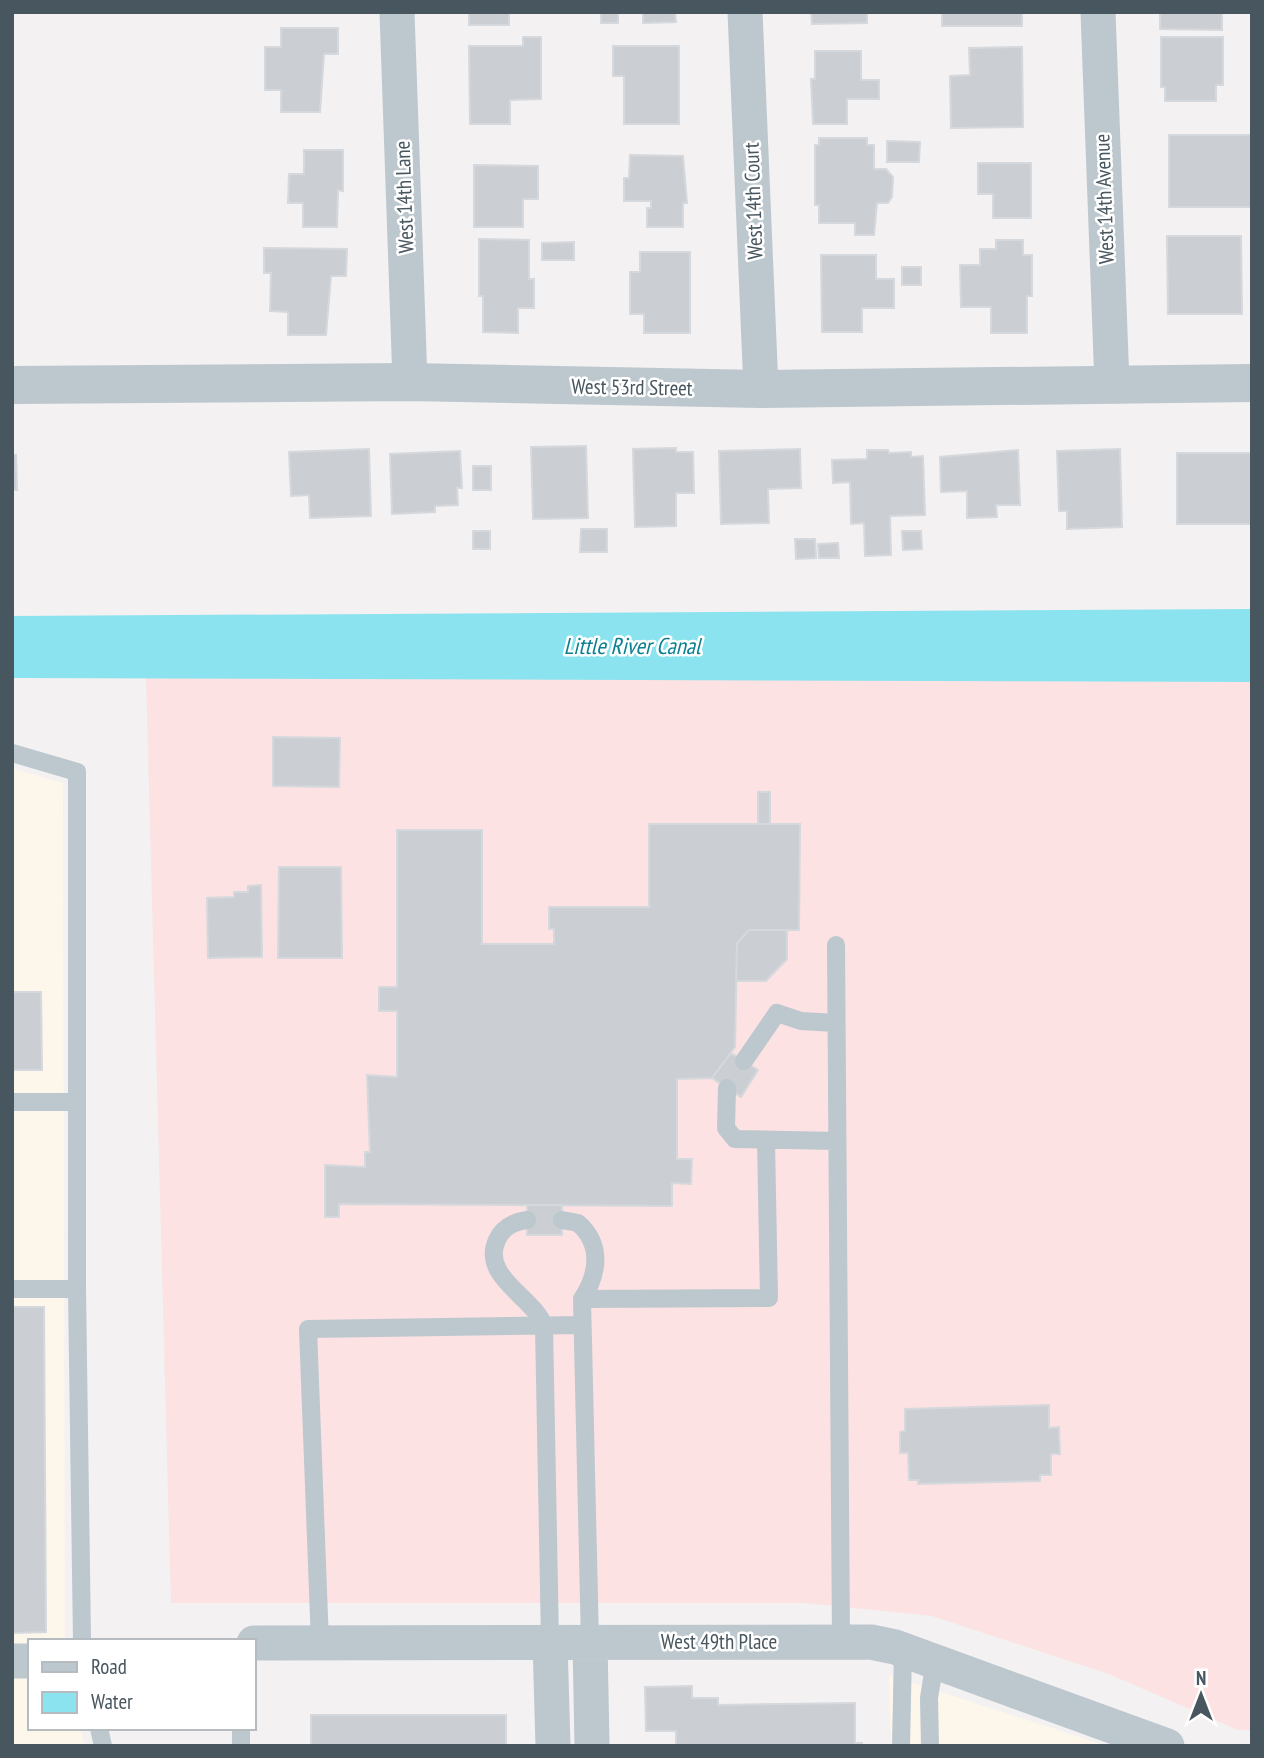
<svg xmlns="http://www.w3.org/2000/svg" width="1264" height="1758" font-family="'PT Sans Narrow',sans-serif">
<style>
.commercial{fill:#fdf6eb}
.medical{fill:#fce2e2}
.water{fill:#8be3ef}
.building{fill:#cbced3;stroke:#d5d8dc;stroke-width:2}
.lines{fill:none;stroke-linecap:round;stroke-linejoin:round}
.service{stroke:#bcc7ce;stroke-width:18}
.minor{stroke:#bcc7ce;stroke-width:35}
.tertiary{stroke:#bcc7ce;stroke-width:38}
.labels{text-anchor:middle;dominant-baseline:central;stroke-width:5;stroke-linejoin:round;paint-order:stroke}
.street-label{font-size:21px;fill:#48565f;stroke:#fff}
.water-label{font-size:23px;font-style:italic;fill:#0b8191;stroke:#fff}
</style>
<rect width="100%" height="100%" fill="#f3f1f1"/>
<path class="commercial" d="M12 768 63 783 65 1641H30V1728H80L85 1746H12Z
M889 1675 1107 1746H891Z"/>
<path class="medical" d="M146 677 1252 682V1730H1238L1109 1674 932 1616 805 1603H171Z"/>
<path class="water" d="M1252 609V682L12 678V616Z"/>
<path class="building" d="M469 12H509V25H469Z
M601 12H618V23H601Z
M643 12H675L676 22 643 23Z
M811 12H867V23L812 24Z
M942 12H1022V26H942Z
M1160 12H1222V30L1160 29Z
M281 28H338V54H324L320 112H281V90H265V47H281Z
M523 37H541V99L510 100V124H470L469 46H523Z
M1161 37H1223V85H1216V101H1165V87H1161Z
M613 46H679V124H624V76H613Z
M1022 47 1023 127 951 128 950 76 970 75 969 48Z
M815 51H861V80H879V99H847V124H813L811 79H815Z
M1169 135H1252V207H1169Z
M819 138H867V145H874V169H886L893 177 892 197 888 203H877L874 235H855V223H819V205H815V145H819Z
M887 141 920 142 919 162H887Z
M304 150H343V191L338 190 337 227H303V203H288L289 174H304Z
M630 155 683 156 687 203H683V227H647V208H651V201H624V178H629Z
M978 163H1031V218H993V194H978Z
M474 165 538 166V199H523V227H474Z
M1167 236H1241L1242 314H1168Z
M479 239 529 240V279H534V308H518V333L483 332V296H479Z
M996 240H1023V255H1032V296H1027V333H991V307H961L960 265H980V249H996Z
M574 242V260H542V243Z
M264 248 347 249 346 276H331L326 335H288V312L270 311 271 273H264Z
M640 252H690V333H644V314H630V272H640Z
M821 255H876V279H894V308H862V332H822Z
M902 267H921V285H902Z
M586 446 588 518 533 519 531 447Z
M676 448V452H693L694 493H676V526L635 527 633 449Z
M369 449 371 516 310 518 309 495 291 496 289 452Z
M800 449 801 488 768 489 769 523 721 524 719 451Z
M1120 449 1122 527 1067 529V511H1059L1057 451Z
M867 450H888L889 453 911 452V457L923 456 925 515 890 516 891 555 865 556 864 523 851 524 850 482 833 483 832 460 867 459Z
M1018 450 1020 505H996L997 517 967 518V491L941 492 940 457Z
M460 451 462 488H457L458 505 435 506V512L392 514 390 454Z
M1177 453H1252V524H1177Z
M12 455H16L17 490H12Z
M473 466H491V490H473Z
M581 529H607V552H580Z
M473 531H490V549H473Z
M902 531H921L922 549 903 550Z
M795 539H815L816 558 796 559Z
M838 543 839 558H819L818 544Z
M273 737 340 738 339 787 273 786Z
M758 792H770V824H758Z
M649 824H800L799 930H749L737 943 735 1047 712 1078 677 1079V1159H692L691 1184 672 1183V1206L339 1204V1217H325V1165L365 1167V1152H370L367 1075 397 1077V1011H379V987H397V830H482V944H554V929H549V907H649Z
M279 867H341L342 958H278Z
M261 885 262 957 208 958 207 898 234 897V892H248V886Z
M749 930H787V959L766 981H736L737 943Z
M12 992H41L42 1070H12Z
M731 1053 758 1070 741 1097 712 1078Z
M527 1205H562V1235H527Z
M12 1307H44L46 1632 12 1633Z
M1049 1405V1428L1059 1427 1060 1454H1051V1475H1040V1481L918 1484V1480H909L908 1453H900V1432L905 1431V1409Z
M692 1686V1698H718V1705L855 1703V1743H862V1746H676V1731H646L645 1687Z
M311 1715H506V1746H311Z"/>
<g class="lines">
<path class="service" d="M12 753 77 772V1289L82 1641
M836 945 841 1641
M744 1061 777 1013 801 1021 836 1023
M727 1088 726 1128 735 1139 837 1141
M12 1102H77
M527 1220C513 1222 503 1227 497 1240 480 1277 534 1297 544 1326L550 1641
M562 1220 578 1223C602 1244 599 1273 582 1299
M12 1289H77
M590 1642 582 1299 769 1298 766 1141
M320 1643 308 1329 581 1325
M99 1728 103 1746
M241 1728V1746
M901 1746 903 1650
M930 1746 929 1698 935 1661"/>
<path class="minor" d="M397 12 410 382
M745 12 761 389
M1098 12 1112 385
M550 1641 553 1746
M590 1642 592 1746
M254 1643 871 1642 895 1647 1167 1746
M12 1661H30"/>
<path class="tertiary" d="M12 385 410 382 761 389 1252 383"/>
</g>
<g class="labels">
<g class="street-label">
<text transform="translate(404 197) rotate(-92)">West 14th Lane</text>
<text transform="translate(1104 199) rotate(-92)">West 14th Avenue</text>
<text transform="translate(753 201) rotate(-92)">West 14th Court</text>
<text transform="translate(632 387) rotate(1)">West 53rd Street</text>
<text x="719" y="1641">West 49th Place</text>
</g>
<g class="water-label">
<text x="632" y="645">Little River Canal</text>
</g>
</g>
<rect width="1264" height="1758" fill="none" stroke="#48565f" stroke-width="28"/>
<rect x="28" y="1639" width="228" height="91" fill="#ffffff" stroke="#b6bbbf" stroke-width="2"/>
<rect x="42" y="1662" width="35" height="10" fill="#bcc7ce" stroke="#b6bbbf" stroke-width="2"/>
<text x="91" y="1674" font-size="21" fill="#48565f">Road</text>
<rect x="42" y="1692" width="35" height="21" fill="#8be3ef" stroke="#b6bbbf" stroke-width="2"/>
<text x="91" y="1709" font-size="21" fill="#48565f">Water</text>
<g transform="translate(1201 1695)" stroke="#ffffff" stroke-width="5" paint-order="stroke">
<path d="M0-5L12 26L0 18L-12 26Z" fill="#48565f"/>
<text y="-10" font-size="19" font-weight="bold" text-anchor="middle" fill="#48565f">N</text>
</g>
</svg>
